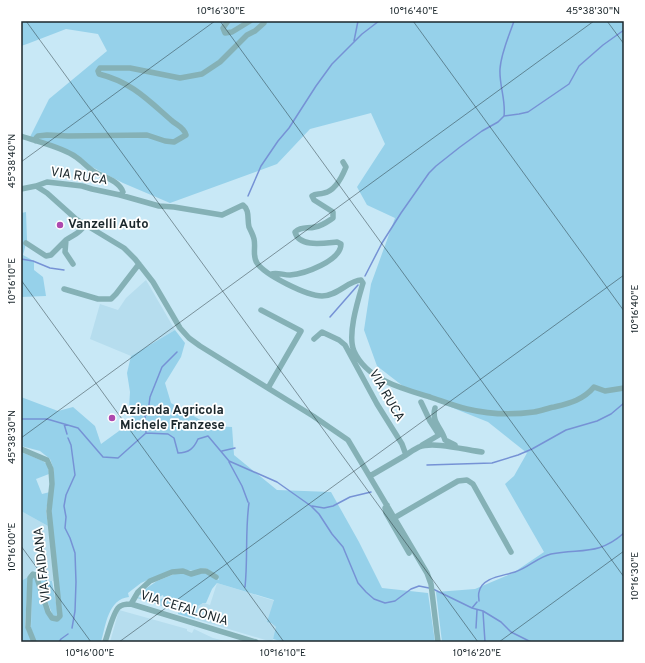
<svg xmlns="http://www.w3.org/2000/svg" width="645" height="663" font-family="Overpass,sans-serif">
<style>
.built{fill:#b6ddee}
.green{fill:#96d1ea}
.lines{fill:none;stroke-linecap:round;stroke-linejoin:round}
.stream{stroke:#7692d5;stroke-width:1.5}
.street{stroke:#85b1b6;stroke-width:5.5}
.ticks{fill:none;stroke:#1b272c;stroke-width:1;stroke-opacity:0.45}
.poi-dot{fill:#ae49ae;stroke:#fff;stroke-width:1.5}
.labels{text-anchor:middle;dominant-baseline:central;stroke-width:3.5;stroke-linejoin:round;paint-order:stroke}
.street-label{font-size:13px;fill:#1b272c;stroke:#fff}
.poi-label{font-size:13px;font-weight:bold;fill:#1b272c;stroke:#fff;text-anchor:start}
.neatline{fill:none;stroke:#1b272c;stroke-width:1.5}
.ticks-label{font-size:10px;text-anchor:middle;fill:#1b272c}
</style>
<rect width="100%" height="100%" fill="#c8e8f6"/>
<path class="built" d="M146 280 175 330 131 356 90 339 100 304 118 310 126 298Z
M21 511 48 526 54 581H43L38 571 35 570 30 572 28 577 21 581Z
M217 583 275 601 268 622 276 627V630L272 642 195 619 198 606 201 604 204 603 210 605Z
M119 610 187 629V631L192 633 194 629 213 638 229 642H110Z"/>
<path class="green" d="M21 21H624V642H442L436 592 475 589 513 573 544 552 505 484 514 476 527 453 488 422 408 390 377 366 364 330 371 284 395 218 367 205 357 187 385 144 371 113 310 129 277 164 170 203 123 183 63 152 29 139 49 99 107 51 98 34 66 29 27 44 21 46Z
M26 212 27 240 23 255 34 261V270L43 277 46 296 21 297V213Z
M175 330 185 343 181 357 165 383 171 403 211 426 232 427 234 455 277 490 331 492 359 542 382 588 428 593 435 642H284L273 639 276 627 271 623 267 622 274 600 217 583 212 589 206 603H203L198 606 195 619 178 614V611L137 598V597L156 601 164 598 163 595C154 600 148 597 138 594L157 581 177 573 206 572 219 580 217 575 212 573 206 568 194 571 187 570 154 577 141 583 128 593 129 597C108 599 106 625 101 642H36L31 628 32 578 34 576 51 620 56 621 59 620 51 514 54 470 50 459 40 451 21 446V397L58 411 73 407 95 426 101 444 130 423 132 418 129 408 130 392 127 373 131 356Z
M21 452 43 461 48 465 49 474 36 479 42 494 50 492 46 510 48 526 21 511Z
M39 572 43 581H52L58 614 56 616H53L37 574Z
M28 577 25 626 32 642H21V581Z"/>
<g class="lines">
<path class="stream" d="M354 41 358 21
M504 116C506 100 499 85 500 69 501 53 509 36 514 21
M248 196 261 166 278 141 289 128 316 86 332 64 362 34 379 21
M21 259 33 261 50 268 64 270
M365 276 382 243 401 213 429 173 436 166 460 147 482 131 498 122 504 116 519 114 528 112 569 84 579 66 603 45 624 30
M330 317 358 285
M21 419H47L78 428 103 457 118 458 146 433 168 434 174 438 178 453C189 453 194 448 198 439L208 436 229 461 277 482 311 506 319 514 332 534 343 547 358 583 366 592 374 599 385 603 395 601 411 589 419 586 429 588
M64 424 67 434
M146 433 145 416 148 412 150 397 162 367 177 352
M68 438 71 445 75 475 66 495 64 506 66 517 65 528 70 538 75 553 76 582 75 611 72 628
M222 451 235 448
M229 462 242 486 248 502
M427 465 492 463 518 455 532 449 566 430 597 421 611 414 624 403
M312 506 324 508 333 506 350 497 371 492
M245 587C248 559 245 531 249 503
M433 589 472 608 483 611 501 622 511 632 531 642
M479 601C479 598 478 595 479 592 482 577 503 576 515 572 528 568 538 557 551 554 581 548 598 556 624 533
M472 608 477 602
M483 612 485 642
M476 628 477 610
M59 642 61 639 68 634"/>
<path class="street" d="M228 21 223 28 225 33 232 32 250 21
M21 136C38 142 62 147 76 157 82 161 87 167 93 171 102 177 119 180 123 192L120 195
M36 141V138L38 136 47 135 68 136 147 135 165 141 174 142 186 135C184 127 176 125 171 120 147 99 131 82 99 74L98 71 100 68H130L180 78 202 74 220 62 247 35 255 31 264 23 263 21
M36 186 47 182 82 186 92 189 120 195 159 206 174 207 222 215 243 205C250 210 247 219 249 227 251 231 253 235 254 239 256 247 252 256 257 263 265 275 307 296 322 296 338 296 349 280 361 280L363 283C358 300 347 335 354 351 367 380 403 389 430 397 442 401 455 406 467 409 488 414 513 415 534 412 541 411 548 408 554 407 570 403 583 400 594 387L605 391 624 388
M21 189 36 186 47 193 76 219 124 248 135 259 153 282 180 328 189 338 200 346 313 416 348 440 427 573 431 584 438 642
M26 243 46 256 51 255 66 240
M73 264 65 252 66 240C75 234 79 234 85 225
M271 274C277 272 283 275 290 275 304 274 341 261 341 244L337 242C325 243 299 248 295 232 302 226 307 229 315 227 322 226 327 222 333 218V212L314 200 312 196C316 193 319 195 324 193 335 191 342 177 346 167L343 162
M64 289 98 299H111L116 294 139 264
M261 310 301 331 268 388
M314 339 322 332 339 340 345 345 377 404 402 444 406 455 370 476
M421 402 430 421 439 435 422 445
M435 408C431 422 442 428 445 440L455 445
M21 449 47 460 51 469 52 484 49 511 60 616 57 619 52 618 48 612 36 575 33 574 30 578 28 627 34 642
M406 455C410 452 415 449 419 447 433 441 466 450 482 452
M387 505 385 508 386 513 409 553
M394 518 458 481 467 480 473 484 511 552
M131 604 138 592 150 581 172 572 183 571 191 574 201 571H206L216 577
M105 642C108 634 113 612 119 607 122 604 127 604 131 604L256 642"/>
</g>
<path class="ticks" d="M26 21 478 642M220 21 624 577M413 21 624 311M607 21 624 44M21 162 215 21M21 280 284 642M21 438 594 21M21 546 91 642M119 642 624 275M499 642 624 551"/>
<g class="poi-dot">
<circle cx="60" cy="225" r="4"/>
<circle cx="112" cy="418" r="4"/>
</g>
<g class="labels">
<g class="street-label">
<text transform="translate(79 177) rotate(9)">VIA RUCA</text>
<text transform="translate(386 396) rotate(60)">VIA RUCA</text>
<text transform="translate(43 565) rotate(-96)">VIA FAIDANA</text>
<text transform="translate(184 609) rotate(17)">VIA CEFALONIA</text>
</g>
<g class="poi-label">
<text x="68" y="225">Vanzelli Auto</text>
<text x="120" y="411">Azienda Agricola<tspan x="120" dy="15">Michele Franzese</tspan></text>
</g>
</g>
<rect width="645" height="663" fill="none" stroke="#ffffff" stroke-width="44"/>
<rect x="22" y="22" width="601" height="619" class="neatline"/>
<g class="ticks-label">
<text x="221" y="14">10°16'30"E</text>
<text x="414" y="14">10°16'40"E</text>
<text x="593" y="14">45°38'30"N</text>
<text transform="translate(11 161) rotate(-90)" y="4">45°38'40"N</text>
<text transform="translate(11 281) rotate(-90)" y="4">10°16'10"E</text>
<text transform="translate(634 309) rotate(-90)" y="4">10°16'40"E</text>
<text transform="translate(11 437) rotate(-90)" y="4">45°38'30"N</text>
<text transform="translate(11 547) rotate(-90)" y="4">10°16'00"E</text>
<text transform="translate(634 576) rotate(-90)" y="4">10°16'30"E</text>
<text x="90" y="656">10°16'00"E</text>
<text x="283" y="656">10°16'10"E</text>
<text x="477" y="656">10°16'20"E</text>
</g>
</svg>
